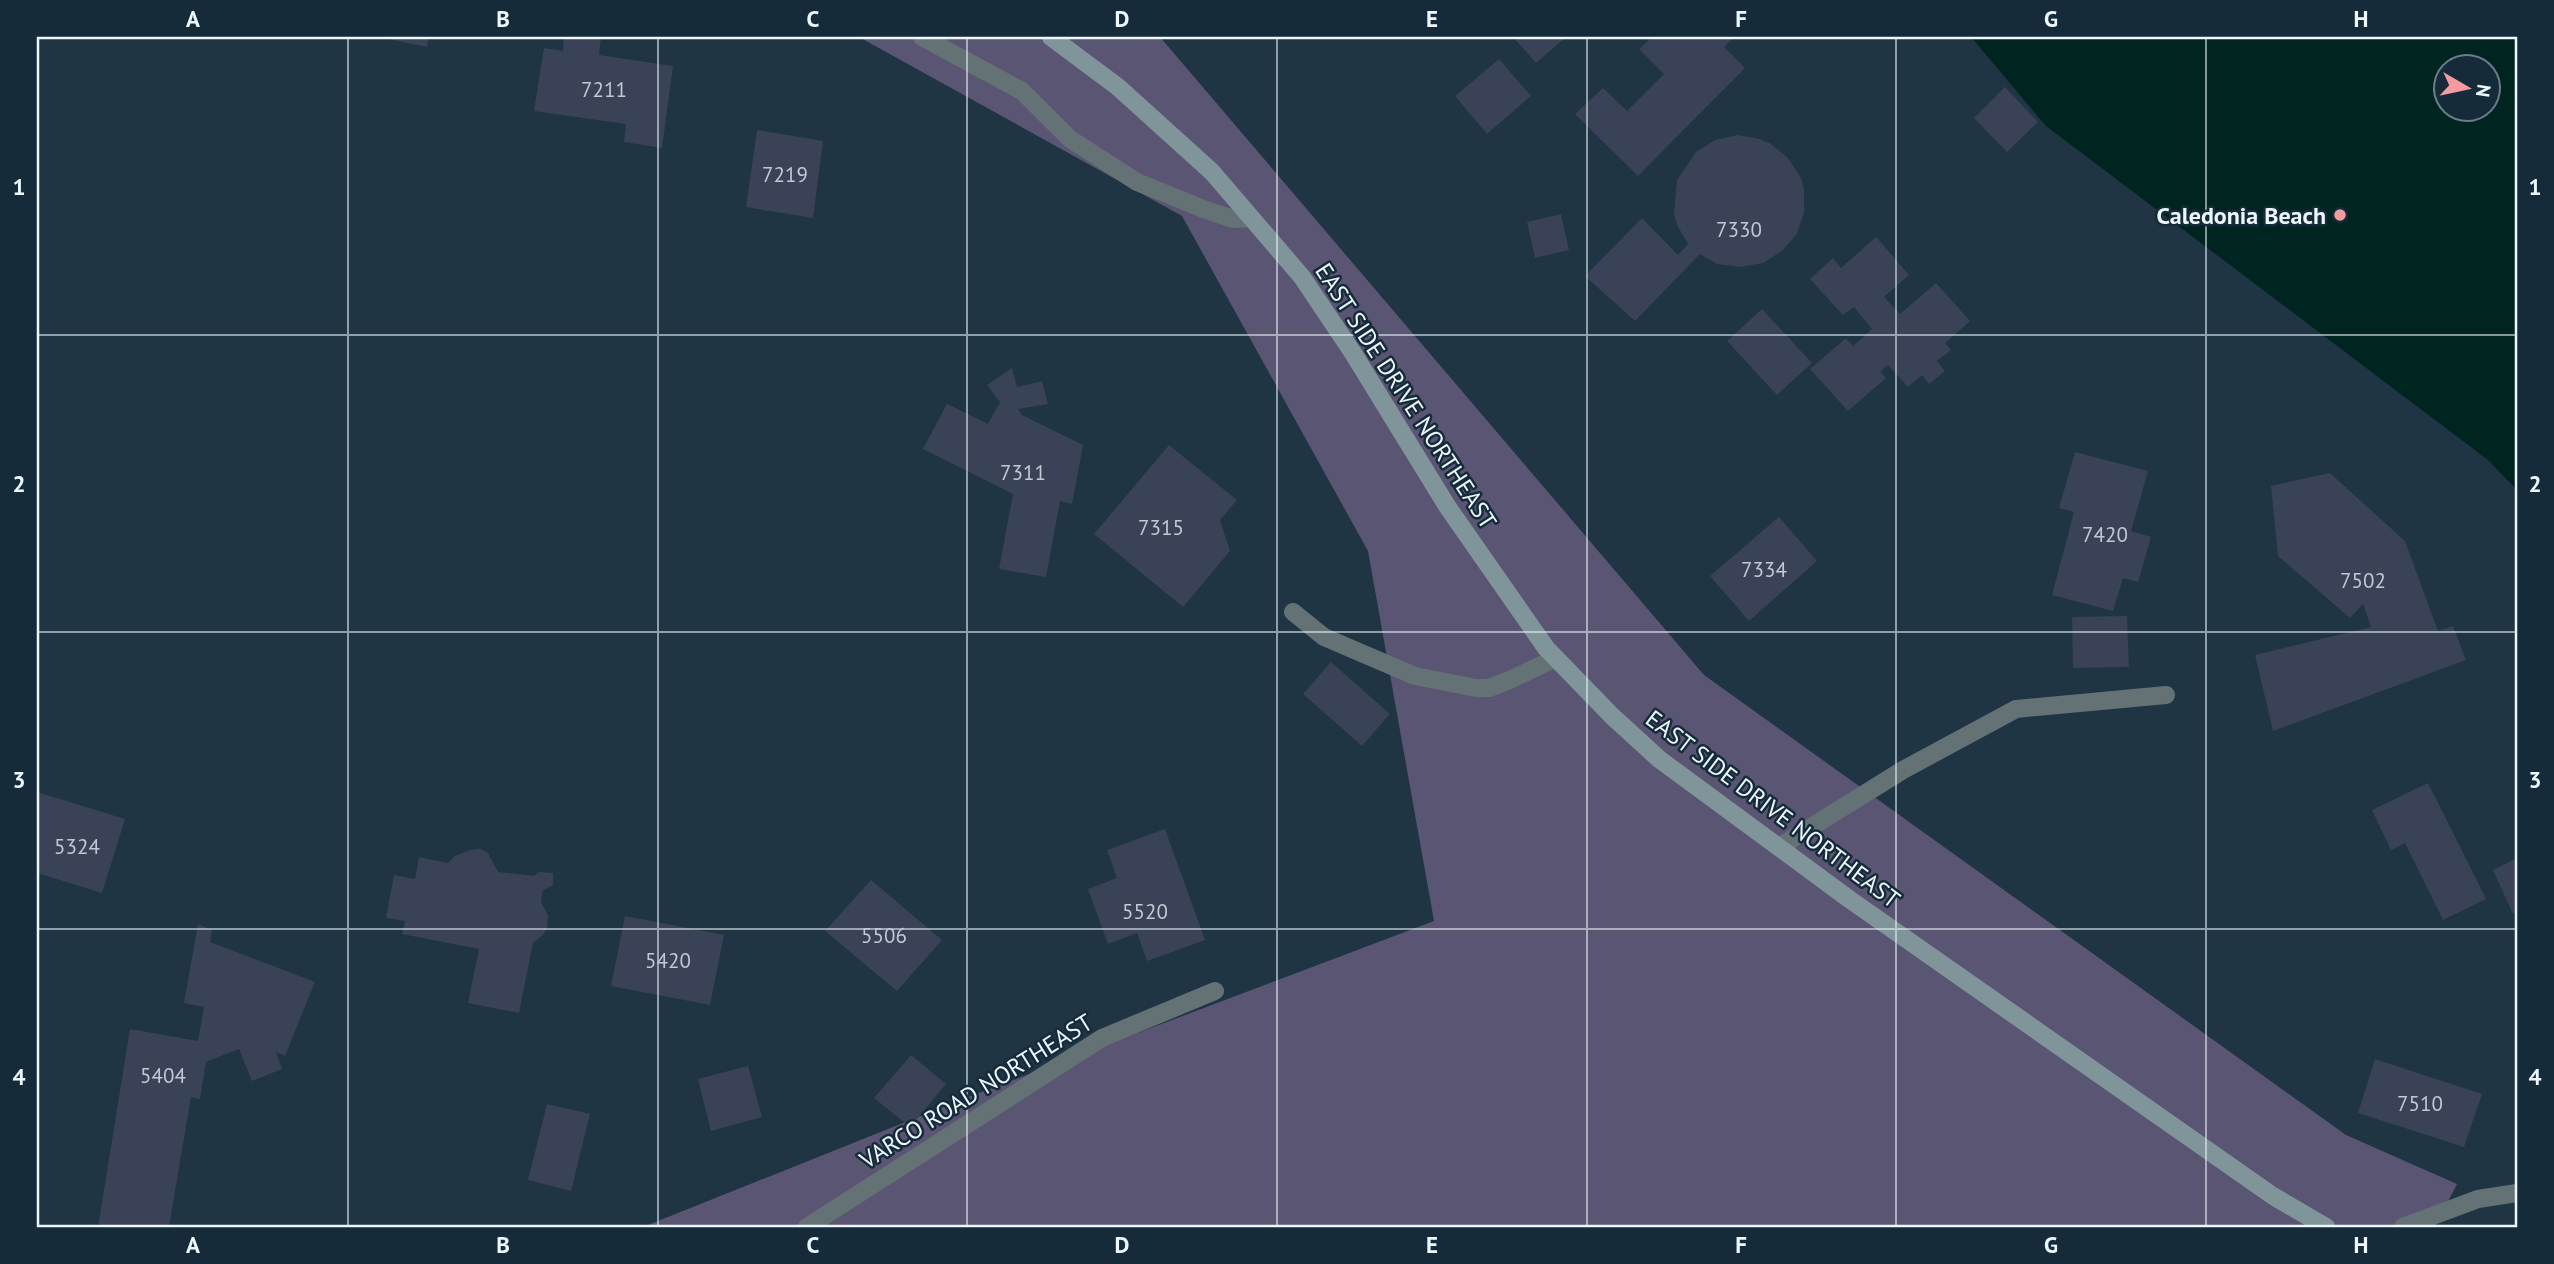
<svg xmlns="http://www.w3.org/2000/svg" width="2554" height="1264" font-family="'PT Sans',sans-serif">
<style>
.green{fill:#5b5574}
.water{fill:#002420;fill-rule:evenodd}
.building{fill:#394257}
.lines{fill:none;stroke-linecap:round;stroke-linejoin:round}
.lane{stroke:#647275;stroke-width:18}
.street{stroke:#647275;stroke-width:18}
.secondary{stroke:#7f959a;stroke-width:18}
.grid{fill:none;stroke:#ecf7fe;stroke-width:2;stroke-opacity:0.55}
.poi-dot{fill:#f49aa1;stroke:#152b39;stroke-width:2.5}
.labels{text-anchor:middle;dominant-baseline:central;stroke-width:5;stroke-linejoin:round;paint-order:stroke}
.number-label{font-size:21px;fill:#bfcad4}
.poi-label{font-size:24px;font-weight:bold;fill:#ecf7fe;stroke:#152b39;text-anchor:end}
.street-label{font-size:24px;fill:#ecf7fe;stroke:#152b39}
.neatline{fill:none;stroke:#ecf7fe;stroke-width:2.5}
.grid-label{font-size:23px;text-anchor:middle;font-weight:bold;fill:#ecf7fe}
</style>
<rect width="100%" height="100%" fill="#1f3543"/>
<path class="green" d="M859 37H1160L1704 675 2346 1135 2457 1184 2435 1227H643L963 1099 1434 921 1368 551 1182 216Z"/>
<path class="water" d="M1971 37H2517V490L2488 460 2046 126ZM2446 66H2488V108H2446Z"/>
<path class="building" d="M379 37H429L427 47Z
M564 37H601L599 55 673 66 662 148 624 142 626 124 534 111 544 48 563 51Z
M1513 37H1566L1536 63Z
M1652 37H1734L1724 47 1745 68 1638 176 1575 114 1603 88 1627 111 1664 74 1639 49Z
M1499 59 1531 96 1487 134 1455 96Z
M2005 87 2038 122 2007 152 1974 118Z
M757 130 823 141 813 218 746 207Z
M1738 135 1760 139 1771 144 1788 158 1801 178 1804 189V212L1797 234 1782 251 1763 263 1740 267 1717 264 1700 254 1635 321 1585 276 1642 218 1678 255 1688 244 1677 225 1674 214 1677 180 1696 152 1715 140Z
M1561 214 1569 250 1535 258 1527 222Z
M1876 237 1909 275 1884 297 1900 314 1936 283 1970 321 1945 343 1951 350 1937 361 1945 371 1929 384 1922 375 1908 387 1888 365 1880 372 1886 378 1848 411 1810 369 1846 338 1853 346 1872 329 1854 307 1843 315 1810 279 1833 258 1841 268Z
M1762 309 1812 363 1777 395 1727 341Z
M1012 368 1017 387 1042 381 1048 404 1018 409 1022 415 1083 445 1072 504 1060 501 1046 577 999 569 1013 494 923 449 947 404 988 424 1000 402 987 385Z
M1169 445 1237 500 1220 520 1230 551 1183 607 1094 534Z
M2075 452 2148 471 2131 531 2151 537 2138 582 2123 578 2113 611 2052 595 2074 512 2059 508Z
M2330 473 2405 541 2438 631 2453 626 2466 660 2273 731 2255 655 2371 627 2363 604 2350 618 2278 556 2271 486Z
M1779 517 1817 561 1749 621 1710 576Z
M2127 616 2129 667 2073 668 2072 617Z
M1331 662 1390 714 1362 746 1303 694Z
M2428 783 2486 899 2443 920 2405 843 2391 850 2372 810Z
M37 792 125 819 102 893 37 873Z
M1165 829 1205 940 1147 961 1137 933 1108 944 1088 889 1117 878 1107 850Z
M481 849 488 853 498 872 534 876 539 872 553 873V885L543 890 541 902 548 915 547 928 543 935 533 943 519 1013 468 1003 479 949 402 934 405 921 386 918 394 875 415 879 419 857 448 863 455 856 470 850Z
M2517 858V912L2513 914 2493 870Z
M871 880 942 940 897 991 825 931Z
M625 916 724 935 710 1005 611 986Z
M198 924 212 930 210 942 315 982 285 1056 276 1052 282 1069 252 1081 239 1049 206 1062 200 1099 191 1097 169 1227H98L130 1029 198 1041 204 1007 184 1003Z
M911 1055 946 1084 910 1127 874 1098Z
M2375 1059 2482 1094 2464 1147 2358 1113Z
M748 1066 762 1117 711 1131 698 1079Z
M547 1104 590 1114 571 1191 528 1180Z"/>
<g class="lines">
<path class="lane" d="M922 37 1022 91 1070 139 1137 182 1206 210 1233 219 1251 218
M1779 847 1903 770 2016 709 2166 695
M2403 1227 2478 1199 2517 1193"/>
<path class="street" d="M1293 612 1324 637 1415 676 1476 688H1489L1512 679 1556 658
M807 1227 1102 1038 1215 991"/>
<path class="secondary" d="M1051 37 1118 87 1212 172 1302 277 1353 353 1447 506 1546 648 1612 716 1659 759 1849 899 2273 1196 2326 1227"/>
</g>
<path class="grid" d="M348 37V1227M658 37V1227M967 37V1227M1277 37V1227M1587 37V1227M1896 37V1227M2206 37V1227M37 335H2517M37 632H2517M37 929H2517"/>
<circle class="poi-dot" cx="2340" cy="215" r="7"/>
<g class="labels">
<g class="number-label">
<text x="604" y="89">7211</text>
<text x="785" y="174">7219</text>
<text x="1739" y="229">7330</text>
<text x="1023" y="472">7311</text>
<text x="1161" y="527">7315</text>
<text x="2105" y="534">7420</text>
<text x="1764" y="569">7334</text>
<text x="2363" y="580">7502</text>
<text x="77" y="846">5324</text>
<text x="1145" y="911">5520</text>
<text x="884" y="935">5506</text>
<text x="668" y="960">5420</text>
<text x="163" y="1075">5404</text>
<text x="2420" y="1103">7510</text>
</g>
<g class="poi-label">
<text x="2326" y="215">Caledonia Beach</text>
</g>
<g class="street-label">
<text transform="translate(1406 396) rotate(57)">EAST SIDE DRIVE NORTHEAST</text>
<text transform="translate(1773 809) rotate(37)">EAST SIDE DRIVE NORTHEAST</text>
<text transform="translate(976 1091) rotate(-32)">VARCO ROAD NORTHEAST</text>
</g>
</g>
<rect width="2554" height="1264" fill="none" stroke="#152b39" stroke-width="77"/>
<g transform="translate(2467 88) rotate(99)"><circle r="33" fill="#152b39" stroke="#6b7d88" stroke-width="2"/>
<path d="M0-5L12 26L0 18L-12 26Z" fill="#f49aa1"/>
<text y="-10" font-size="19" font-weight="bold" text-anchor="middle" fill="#ecf7fe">N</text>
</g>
<rect x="38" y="38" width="2478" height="1188" class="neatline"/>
<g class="grid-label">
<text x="193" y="27">A</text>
<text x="503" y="27">B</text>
<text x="813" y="27">C</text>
<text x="1122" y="27">D</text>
<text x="1432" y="27">E</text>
<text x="1741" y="27">F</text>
<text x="2051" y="27">G</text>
<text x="2361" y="27">H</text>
<text x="19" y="195">1</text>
<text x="2535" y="195">1</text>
<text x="19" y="492">2</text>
<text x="2535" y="492">2</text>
<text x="19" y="788">3</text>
<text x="2535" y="788">3</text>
<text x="19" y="1085">4</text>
<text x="2535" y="1085">4</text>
<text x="193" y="1253">A</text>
<text x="503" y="1253">B</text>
<text x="813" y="1253">C</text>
<text x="1122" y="1253">D</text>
<text x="1432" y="1253">E</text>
<text x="1741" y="1253">F</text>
<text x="2051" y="1253">G</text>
<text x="2361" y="1253">H</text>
</g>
</svg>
